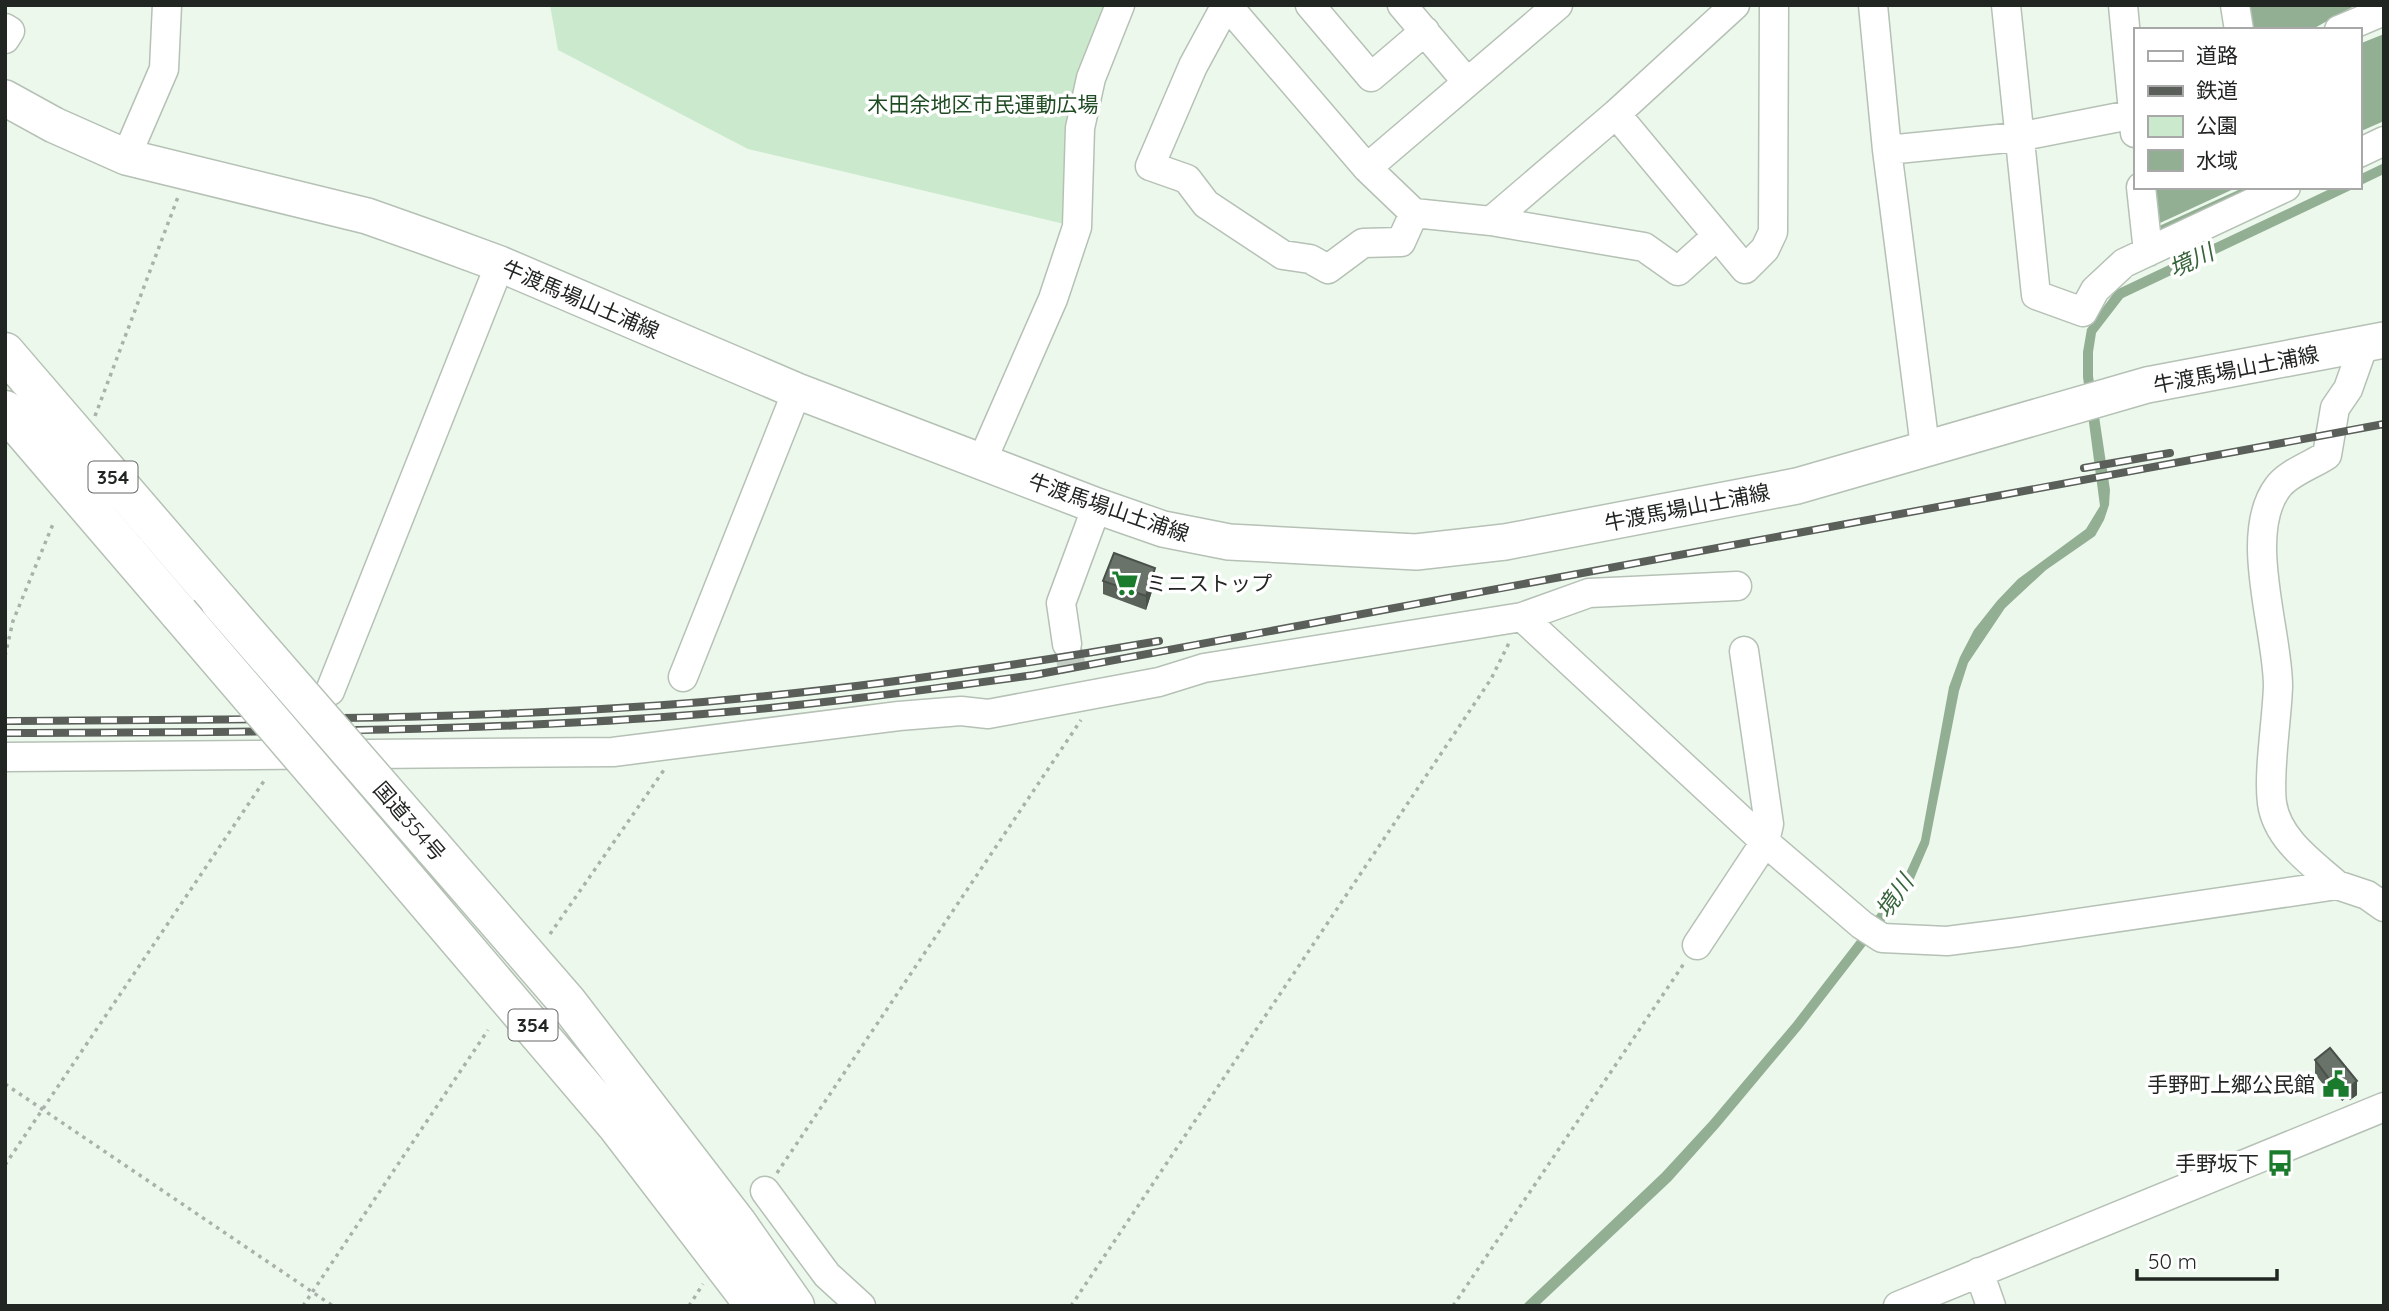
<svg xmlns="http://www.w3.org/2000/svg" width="2389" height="1311" font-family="Quicksand,'Noto Sans JP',sans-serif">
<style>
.green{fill:#cbe9cc}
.water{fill:#92af93}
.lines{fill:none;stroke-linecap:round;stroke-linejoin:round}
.minor-tunnel{stroke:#c4cec4;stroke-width:28;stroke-dasharray:28 14;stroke-linecap:butt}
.minor-casing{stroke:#b6c1b6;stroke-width:31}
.major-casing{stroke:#b6c1b6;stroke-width:38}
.highway-casing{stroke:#b6c1b6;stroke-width:41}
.path{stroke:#a9b2a9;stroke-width:3.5;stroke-dasharray:3.5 5;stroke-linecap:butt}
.minor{stroke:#fff;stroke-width:28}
.major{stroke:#fff;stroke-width:35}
.highway{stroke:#fff;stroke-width:38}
.rail-casing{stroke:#5a5f5a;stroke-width:8}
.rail{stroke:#fff;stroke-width:5;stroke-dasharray:16;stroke-linecap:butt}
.highway-bridge-casing{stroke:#b6c1b6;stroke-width:41;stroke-linecap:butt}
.highway-bridge{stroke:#fff;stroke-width:38}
.wall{fill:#5a635a}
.shaded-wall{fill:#4a504a}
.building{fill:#697369;stroke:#4a504a;stroke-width:2}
.labels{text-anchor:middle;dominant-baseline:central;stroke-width:7;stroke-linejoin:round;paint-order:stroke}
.shield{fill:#fff;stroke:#646764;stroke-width:2}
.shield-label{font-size:19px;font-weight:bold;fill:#222622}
.park-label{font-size:21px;fill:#204c24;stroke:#fff}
.street-label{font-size:21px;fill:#222622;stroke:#fff}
.poi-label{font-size:21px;fill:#222622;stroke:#fff;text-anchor:end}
.water-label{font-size:23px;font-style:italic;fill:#38643b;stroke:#fff}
</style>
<rect width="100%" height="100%" fill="#edf8ed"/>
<path class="green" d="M550 5H1120L1091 78 1077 227 748 149 558 50Z"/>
<path class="water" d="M2239 5H2356L2311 30H2243Z
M2384 34V121L2359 132V44Z
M2384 163V174L2359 186V175Z
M2156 187H2238L2160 223Z
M2245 187H2277L2151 247 2157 227Z
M2334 187H2357L2123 298 2096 333 2093 352V376L2110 490 2109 505 2104 520 2095 536 2046 570 2005 608 1968 663 1959 691 1929 844 1910 888 1801 1029 1719 1127 1671 1181 1538 1306H1522L1662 1173 1710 1121 1793 1023 1902 882 1921 840 1949 687 1960 657 1974 630 1997 601 2018 579 2086 529 2100 506 2083 377V352L2087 329 2116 290Z"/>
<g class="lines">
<path class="minor-tunnel" d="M1067 644 1075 683"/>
<defs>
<path id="minor" d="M1226 5 1193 66 1150 166 1187 179 1206 204 1283 255 1310 259 1328 269 1363 243 1401 242 1414 213
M1227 5 1367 168 1414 213 1491 221 1616 114 1735 5
M1310 5 1371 77 1425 31
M1402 5 1467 82
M1873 5 1887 150 1925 447
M2006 5 2036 295 2083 312 2095 290 2124 263 2286 187
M2123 5 2135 133
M2235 5 2239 30
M5 28 10 31 5 39
M2339 30 2384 11
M1616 114 1745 269 1765 249 1773 232 1774 5
M1887 150 2018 137 2135 114
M2359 153 2384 141
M126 157 164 69 167 5
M1367 168 1558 5
M2141 187 2148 252
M1491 221 1644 247 1678 271 1717 236
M982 461 1053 299 1077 227 1080 128 1091 78 1120 5
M1522 617 1765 842 1862 925 1882 938 1947 941 2018 932 2337 885 2367 895 2384 907
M1067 644 1061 603 1097 506
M683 677 797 391
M330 691 500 264
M5 757 613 752 899 716 961 711 988 714 1159 682 1204 668 1522 617 1589 593 1737 586
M2337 885C2312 863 2277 839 2272 803 2268 772 2277 720 2278 686 2278 631 2242 534 2278 487 2288 473 2312 465 2327 455L2335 408 2348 389 2364 344
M1697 945 1765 842 1769 824 1744 651
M765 1191 827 1275 861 1306
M1979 1272 1991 1306
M1898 1306 2384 1107"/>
<path id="major" d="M5 98 54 125 126 157 367 216 432 239 500 264 797 391 1097 506 1163 529 1229 542 1416 552 1505 542 1797 486 2147 385 2384 340"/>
<path id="highway" d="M5 352 220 602
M5 410 179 613
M365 830 617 1126 755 1306
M432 846 568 1003 737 1223 795 1306"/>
</defs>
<use href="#minor" class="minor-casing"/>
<use href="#major" class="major-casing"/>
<use href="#highway" class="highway-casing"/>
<path class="path" d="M95 416 178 197
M5 656 13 621 53 524
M550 934 666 767
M5 1084 333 1306
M5 1165 266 778
M777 1173 1081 720
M303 1306 488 1030
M689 1306 703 1284
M1071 1306 1491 679 1510 641
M1453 1306 1685 962"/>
<use href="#minor" class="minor"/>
<use href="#major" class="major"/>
<use href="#highway" class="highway"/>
<defs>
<path id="rail" d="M2084 468 2170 453
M5 721C237 719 472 721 703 702 856 689 1008 667 1159 641
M5 733C238 732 471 733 703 714 814 705 924 690 1034 675L2384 424"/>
</defs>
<use href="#rail" class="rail-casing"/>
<use href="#rail" class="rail"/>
<defs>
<path id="highway-bridge" d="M220 602 432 846
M179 613 365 830"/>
</defs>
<use href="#highway-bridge" class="highway-bridge-casing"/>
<use href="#highway-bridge" class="highway-bridge"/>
</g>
<path class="wall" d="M1103 581 1155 582 1146 610 1103 594Z
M2330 1048 2357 1095 2350 1100 2347 1097 2342 1101 2337 1094 2333 1097 2315 1074V1060Z"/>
<path class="shaded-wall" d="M1155 568V582L1146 610V596Z
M2337 1081V1094L2333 1097V1084Z
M2357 1081V1095L2350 1100V1087Z
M2347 1084V1097L2342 1101V1088Z"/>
<path class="building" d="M1114 553 1155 568 1146 596 1103 581Z
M2330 1048 2357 1081 2350 1087 2347 1084 2342 1088 2337 1081 2333 1084 2315 1060Z"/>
<defs>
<symbol id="supermarket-bare" viewBox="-9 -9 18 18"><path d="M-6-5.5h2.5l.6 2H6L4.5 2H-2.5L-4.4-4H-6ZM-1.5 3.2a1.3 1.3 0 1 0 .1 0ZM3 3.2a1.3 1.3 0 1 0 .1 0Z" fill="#1b7b2c" stroke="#fff" stroke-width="2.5" paint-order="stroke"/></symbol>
<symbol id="civic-bare" viewBox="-9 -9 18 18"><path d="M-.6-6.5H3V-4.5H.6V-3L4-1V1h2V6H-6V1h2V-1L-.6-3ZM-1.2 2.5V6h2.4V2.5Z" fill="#1b7b2c" stroke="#fff" stroke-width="2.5" paint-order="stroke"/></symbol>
<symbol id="bus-bare" viewBox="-9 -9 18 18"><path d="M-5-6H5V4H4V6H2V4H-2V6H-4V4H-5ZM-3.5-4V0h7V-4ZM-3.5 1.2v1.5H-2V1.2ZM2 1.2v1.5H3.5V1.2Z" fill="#1b7b2c" stroke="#fff" stroke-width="2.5" paint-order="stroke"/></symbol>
</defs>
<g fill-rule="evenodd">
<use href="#supermarket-bare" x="1106" y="564" width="38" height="38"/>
<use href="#civic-bare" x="2317" y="1065" width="38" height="38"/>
<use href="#bus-bare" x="2261" y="1144" width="38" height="38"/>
</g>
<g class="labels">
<g class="shield">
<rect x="88.5" y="461.5" width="49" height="31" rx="5"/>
<rect x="508.5" y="1009.5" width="49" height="31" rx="5"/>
</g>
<g class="shield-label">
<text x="113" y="477">354</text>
<text x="533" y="1025">354</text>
</g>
<g class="park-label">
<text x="983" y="104">木田余地区市民運動広場</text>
</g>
<g class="street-label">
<text transform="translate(581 299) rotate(23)">牛渡馬場山土浦線</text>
<text transform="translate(2236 369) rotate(-11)">牛渡馬場山土浦線</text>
<text transform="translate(1109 507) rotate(19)">牛渡馬場山土浦線</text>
<text transform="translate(1687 507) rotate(-11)">牛渡馬場山土浦線</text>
<text transform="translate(410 821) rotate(49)">国道354号</text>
</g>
<g class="poi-label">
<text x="1146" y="583" text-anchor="start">ミニストップ</text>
<text x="2315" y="1084">手野町上郷公民館</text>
<text x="2259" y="1163">手野坂下</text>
</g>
<g class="water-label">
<text transform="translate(2191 260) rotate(-25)">境川</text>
<text transform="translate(1894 896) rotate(-55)">境川</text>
</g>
</g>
<rect width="2389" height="1311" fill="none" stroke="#222622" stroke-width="14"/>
<rect x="2134" y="28" width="228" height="161" fill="#ffffff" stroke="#a7a8a7" stroke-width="2"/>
<rect x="2148" y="51" width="35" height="10" fill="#ffffff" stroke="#a7a8a7" stroke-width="2"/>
<text x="2196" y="63" font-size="21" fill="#222622">道路</text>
<rect x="2148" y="86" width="35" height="10" fill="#5a5f5a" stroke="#a7a8a7" stroke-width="2"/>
<text x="2196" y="98" font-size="21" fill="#222622">鉄道</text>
<rect x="2148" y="116" width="35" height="21" fill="#cbe9cc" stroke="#a7a8a7" stroke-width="2"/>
<text x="2196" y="133" font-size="21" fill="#222622">公園</text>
<rect x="2148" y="150" width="35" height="21" fill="#92af93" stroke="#a7a8a7" stroke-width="2"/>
<text x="2196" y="168" font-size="21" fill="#222622">水域</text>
<path d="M2137 1269v10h140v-10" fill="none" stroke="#222622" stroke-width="3.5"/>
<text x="2148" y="1269" font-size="21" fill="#222622" stroke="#ffffff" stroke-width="5" paint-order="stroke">50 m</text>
</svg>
